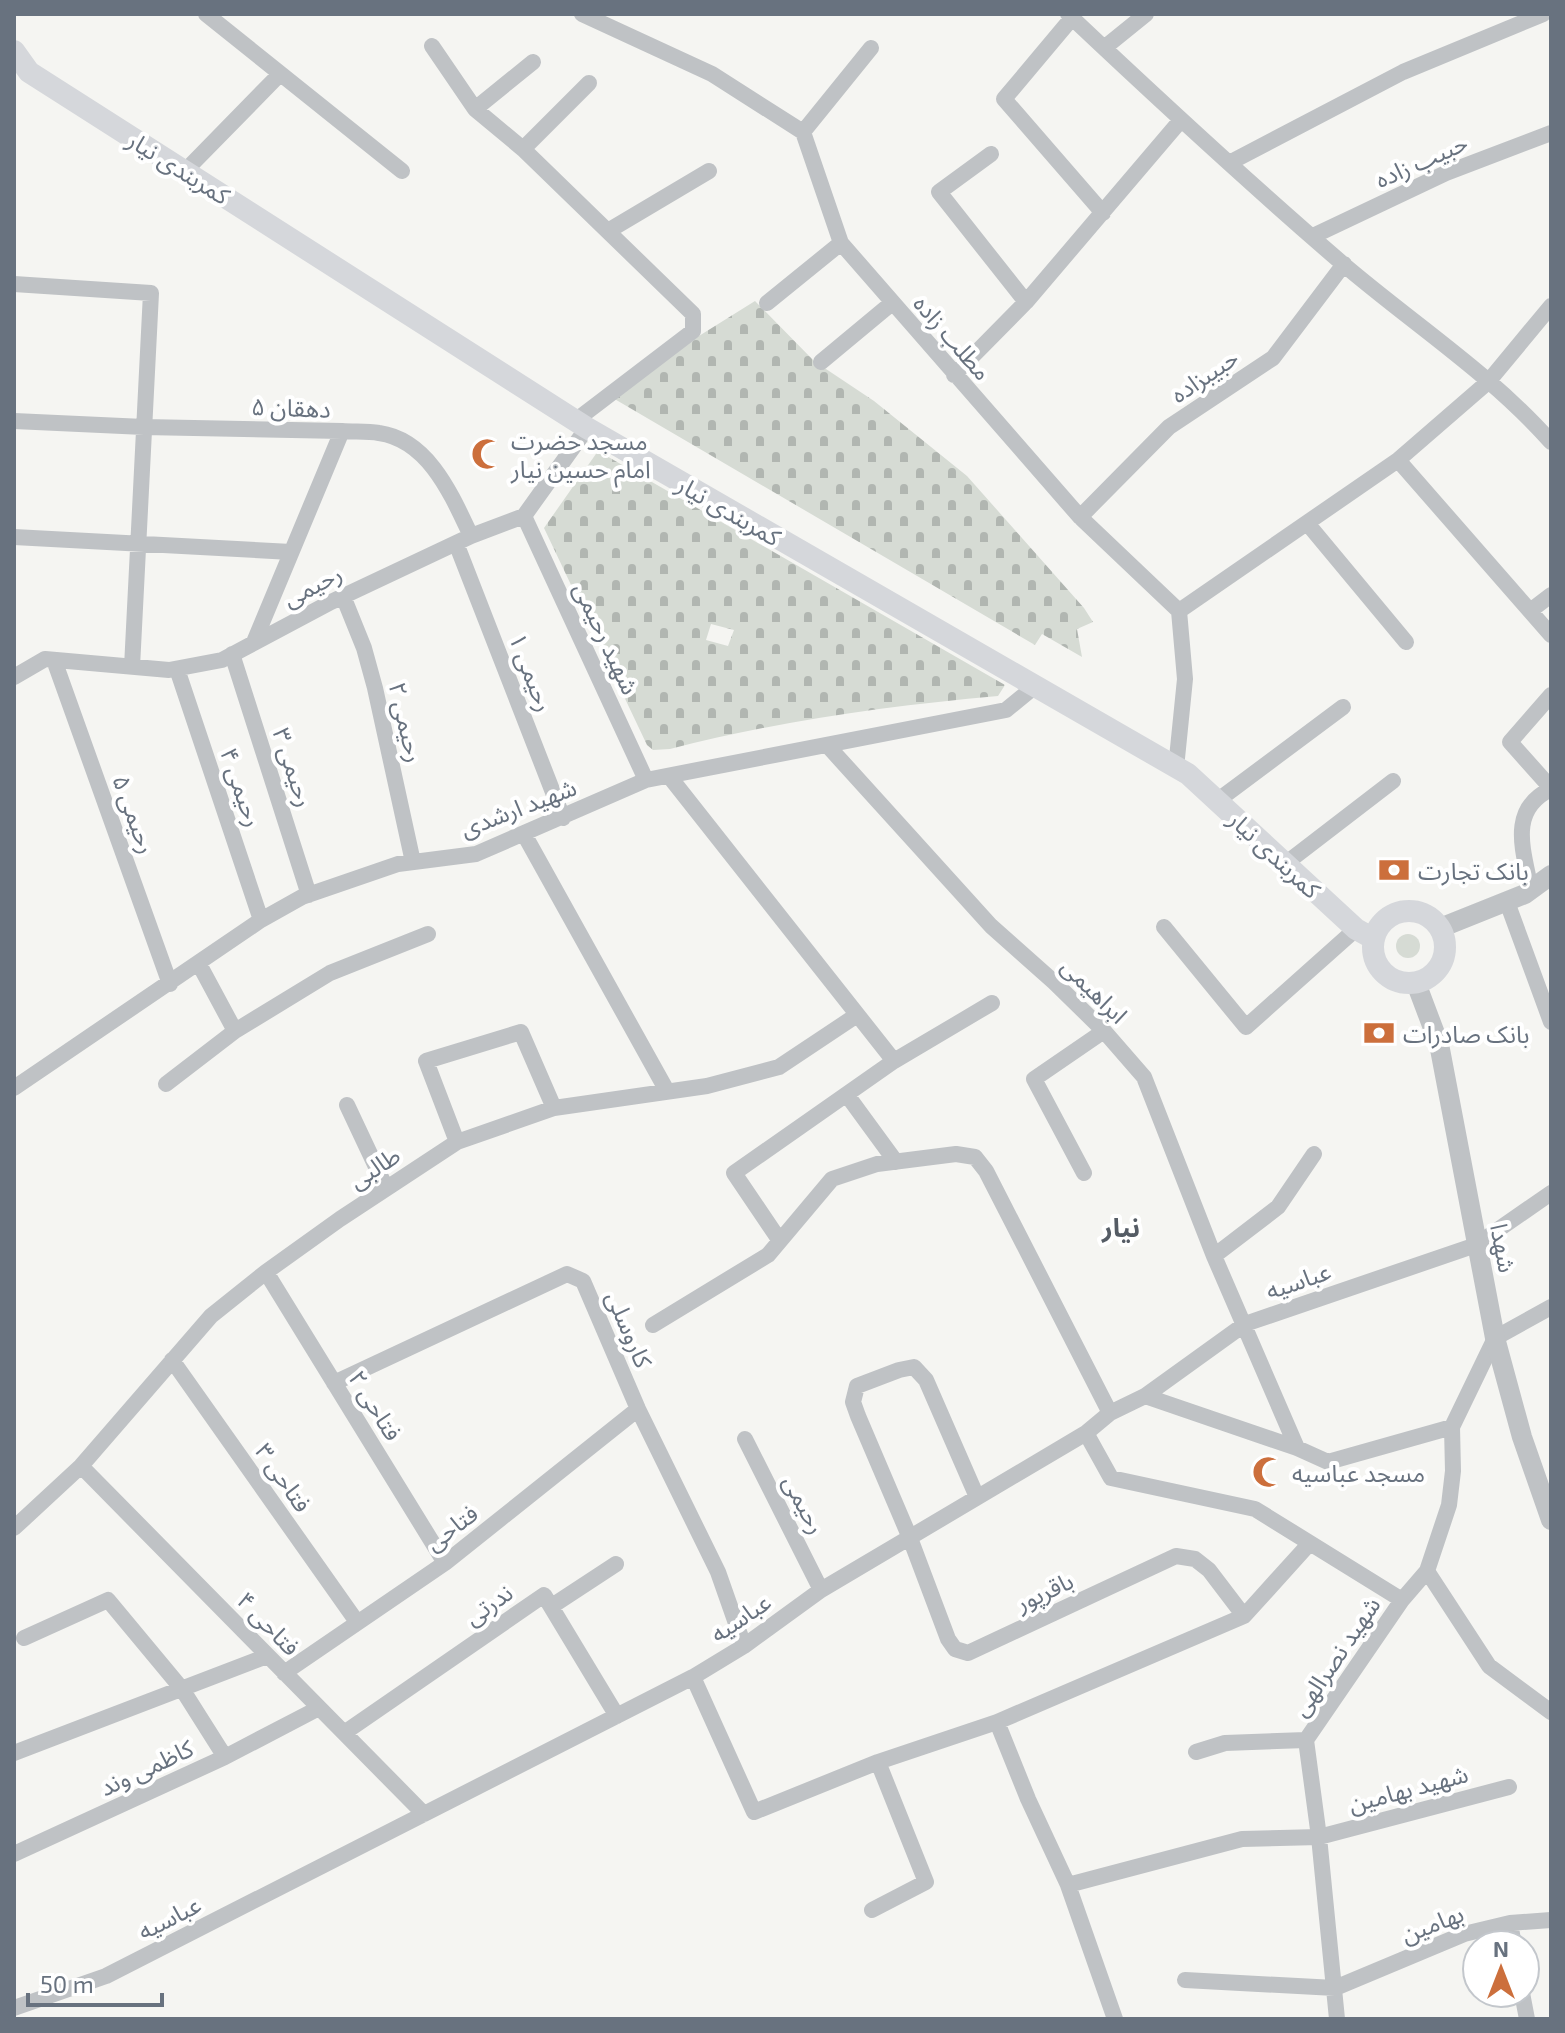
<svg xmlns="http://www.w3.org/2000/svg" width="1565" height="2033" font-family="'Exo 2','Noto Sans Arabic',sans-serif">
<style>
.green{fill:#d6dbd4}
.cemetery{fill:url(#cemetery-stones);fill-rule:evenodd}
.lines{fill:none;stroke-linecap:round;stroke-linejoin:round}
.minor{stroke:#bfc2c5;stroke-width:16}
.tertiary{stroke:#bfc2c5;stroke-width:20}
.secondary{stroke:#d5d7db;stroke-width:22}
.labels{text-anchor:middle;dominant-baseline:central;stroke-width:8;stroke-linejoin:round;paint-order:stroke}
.street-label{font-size:24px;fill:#68727f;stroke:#fff}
.poi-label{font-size:24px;fill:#68727f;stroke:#fff;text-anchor:start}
.neighbourhood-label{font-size:26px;font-weight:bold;fill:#555c65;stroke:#fff}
</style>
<defs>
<pattern id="cemetery-stones" width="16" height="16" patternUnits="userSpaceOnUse" patternTransform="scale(2)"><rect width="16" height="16" fill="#d6dbd4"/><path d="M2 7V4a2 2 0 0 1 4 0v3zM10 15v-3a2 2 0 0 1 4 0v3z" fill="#b1b6b1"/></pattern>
</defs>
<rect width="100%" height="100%" fill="#f5f5f2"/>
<path class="green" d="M1396 946a12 12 0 1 1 24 0a12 12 0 1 1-24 0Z"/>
<path class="cemetery" d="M755 301 814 361 874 401 967 476 1084 608 1093 622 1077 629 1082 657 1042 634 1035 645 606 394Z
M598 451 1005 685 998 696C886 706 779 721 670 749L653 750 647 745 544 528ZM711 624 734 630 728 646 706 640Z"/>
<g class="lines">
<path class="minor" d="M206 14 402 171
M582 14 712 74 803 132 841 243 1080 517 1179 611 1185 679 1176 768
M1068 14C1158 99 1249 183 1343 264 1412 323 1491 374 1551 442
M1072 18 1004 99 1103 213
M432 46 475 109 523 149 693 314V331L575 421
M1104 48 1146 14
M475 109 533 62
M803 132 871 48
M523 149 589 83
M991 154 939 192 1026 302
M1229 163 1403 72 1543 14
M185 171 280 74
M608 231 709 171
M1313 236 1446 173 1551 133
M14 284 151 293 132 667
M767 303 841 243
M821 362 892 303
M954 375 1026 302 1181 120
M14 421 144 427 342 431 254 642
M342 431C354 432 367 431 379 433 429 440 452 496 471 536
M1398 460 1488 382 1551 306
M524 516 646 780
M1080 517 1169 427 1273 358 1344 264
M1307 523 1406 642
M14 537 291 552
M456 543 563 818
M343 596 364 648 375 688 413 862
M1179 611 1398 460 1530 611 1551 595
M1530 611 1551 635
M232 654 309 895
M54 660 170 984
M177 669 261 920
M14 677 45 659 169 670 222 660 331 602 471 536 524 516 587 428
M1551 695 1510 742 1551 788
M827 745 991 926 1054 982 1104 1031 1144 1077 1214 1256 1297 1448
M669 776 894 1061 992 1003
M1217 801 1343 707
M524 834 667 1091
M1285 864 1393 781
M1531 890C1524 852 1507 810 1551 789
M1507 902 1551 1022
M1164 927 1246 1027 1356 929
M199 964 235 1031
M166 1084 235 1031 330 973 428 934
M14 1088 261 920 302 897 398 864 476 854 646 780 1006 710 1034 687
M847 1095 896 1162
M347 1105 386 1188
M457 1142 426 1061 521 1032 554 1108
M1084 1173 1034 1079 1104 1031
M780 1241 734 1173 894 1061
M1214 1256 1278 1207 1314 1154
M266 1272 445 1563
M653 1325 768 1255 832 1179 877 1164 956 1154 975 1157 986 1171 1110 1413
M172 1360 357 1622
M334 1383 567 1274 583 1281 638 1409 718 1572 744 1646
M1145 1396 1297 1448 1328 1462 1452 1427 1495 1338 1551 1307
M1086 1433 1111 1478 1255 1509 1402 1600
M745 1439 821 1590
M81 1466 424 1814
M977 1497 926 1380 914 1367 899 1370 857 1386 853 1402 858 1416 910 1538 948 1639 955 1649 968 1653 1176 1556 1195 1559 1209 1570 1244 1616
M14 1528 81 1466 211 1316 266 1272 340 1219 457 1142 554 1108 707 1086 779 1067 857 1015
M1427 1571 1489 1666 1551 1712
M552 1606 616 1564
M284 1673 445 1563 638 1409
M693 1677 754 1812 878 1762 997 1722 1244 1616 1310 1543
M997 1722 1028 1799 1068 1885 1115 2019
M344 1733 544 1595 617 1716
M1196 1752 1225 1743 1306 1740
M14 1753 267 1656
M225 1757 319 1708
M14 1854 225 1757 182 1689 108 1600 24 1638
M1068 1885 1242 1839 1319 1837 1509 1787
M872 1910 926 1882 878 1762
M1510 1923 1514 1945
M1185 1980 1335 1988 1464 1934 1510 1923 1551 1920
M1522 1993 1527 2019
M14 2008 106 1976 693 1677 744 1646 821 1590 1086 1433 1110 1413 1145 1396 1245 1324 1476 1245 1551 1193
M1337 2019 1319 1837 1306 1740 1402 1600 1427 1571 1449 1505 1453 1471 1452 1427"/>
<path class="tertiary" d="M1440 928 1525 894 1551 875
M1416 983 1439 1044 1495 1338 1522 1437 1551 1520"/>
<path class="secondary" d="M14 51 29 72 587 428 1188 774 1356 929 1374 939
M1373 947a36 36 0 1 1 72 0a36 36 0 1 1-72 0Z"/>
</g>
<defs>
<symbol id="mosque-bare" viewBox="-9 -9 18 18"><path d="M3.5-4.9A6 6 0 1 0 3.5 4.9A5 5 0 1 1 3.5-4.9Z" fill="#cc6f3c" stroke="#fff" stroke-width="2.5" paint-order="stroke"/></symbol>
<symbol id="bank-bare" viewBox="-9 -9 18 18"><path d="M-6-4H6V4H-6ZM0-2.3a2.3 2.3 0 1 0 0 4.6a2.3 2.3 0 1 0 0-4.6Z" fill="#cc6f3c" stroke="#fff" stroke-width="2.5" paint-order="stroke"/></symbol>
</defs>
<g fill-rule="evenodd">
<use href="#mosque-bare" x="465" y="432" width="44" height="44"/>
<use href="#bank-bare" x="1372" y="848" width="44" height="44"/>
<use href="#bank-bare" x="1357" y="1011" width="44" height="44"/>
<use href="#mosque-bare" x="1246" y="1450" width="44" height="44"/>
</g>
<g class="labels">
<g class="street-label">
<text transform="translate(1421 160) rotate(-24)">حبیب زاده</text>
<text transform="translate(179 167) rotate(32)">کمربندی نیار</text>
<text transform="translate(953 337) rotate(49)">مطلب زاده</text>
<text transform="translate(1204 375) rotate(-34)">حبیبزاده</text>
<text transform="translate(291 407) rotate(2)">دهقان ۵</text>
<text transform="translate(729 510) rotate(30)">کمربندی نیار</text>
<text transform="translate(312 585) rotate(-27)">رحیمی</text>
<text transform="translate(607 638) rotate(65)">شهید رحیمی</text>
<text transform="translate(532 672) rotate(69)">رحیمی ۱</text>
<text transform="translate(407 722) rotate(77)">رحیمی ۲</text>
<text transform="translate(294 767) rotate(72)">رحیمی ۳</text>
<text transform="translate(242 787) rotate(71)">رحیمی ۴</text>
<text transform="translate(518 807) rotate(-21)">شهید ارشدی</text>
<text transform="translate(135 814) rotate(70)">رحیمی ۵</text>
<text transform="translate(1275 854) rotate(43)">کمربندی نیار</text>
<text transform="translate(1095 990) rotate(45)">ابراهیمی</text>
<text transform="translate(374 1167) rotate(-33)">طالبی</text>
<text transform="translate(1504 1248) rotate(79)">شهدا</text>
<text transform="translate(1298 1280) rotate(-19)">عباسیه</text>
<text transform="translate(630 1329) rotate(67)">کاروسلی</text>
<text transform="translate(376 1405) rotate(58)">فتاحی ۲</text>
<text transform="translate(284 1477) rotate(55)">فتاحی ۳</text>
<text transform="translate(805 1504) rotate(63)">رحیمی</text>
<text transform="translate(451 1527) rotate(-37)">فتاحی</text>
<text transform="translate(1044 1591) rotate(-25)">باقرپور</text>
<text transform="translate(488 1604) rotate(-35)">ندرتی</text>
<text transform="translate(740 1617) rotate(-34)">عباسیه</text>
<text transform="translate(269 1623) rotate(46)">فتاحی ۴</text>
<text transform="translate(1335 1656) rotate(-56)">شهید نصرالهی</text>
<text transform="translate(146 1767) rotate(-25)">کاظمی وند</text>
<text transform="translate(1408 1788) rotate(-15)">شهید بهامین</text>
<text transform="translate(169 1917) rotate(-27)">عباسیه</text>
<text transform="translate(1432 1923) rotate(-21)">بهامین</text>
</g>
<g class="poi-label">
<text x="511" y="440">مسجد حضرت<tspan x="511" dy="28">امام حسین نیار</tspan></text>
<text x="1418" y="870">بانک تجارت</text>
<text x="1403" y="1033">بانک صادرات</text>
<text x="1292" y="1472">مسجد عباسیه</text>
</g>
<g class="neighbourhood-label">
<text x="1121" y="1226">نیار</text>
</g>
</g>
<rect width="1565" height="2033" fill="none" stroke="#68727f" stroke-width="32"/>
<g transform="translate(1501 1969)"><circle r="38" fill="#ffffff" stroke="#c3c7cc" stroke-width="2"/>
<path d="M0-6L14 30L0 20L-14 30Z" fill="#cc6f3c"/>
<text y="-12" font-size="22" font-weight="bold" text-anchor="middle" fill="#68727f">N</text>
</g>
<path d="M28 1993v12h134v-12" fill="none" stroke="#68727f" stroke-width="4"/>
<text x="40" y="1993" font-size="24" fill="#68727f" stroke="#ffffff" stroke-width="6" paint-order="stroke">50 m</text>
</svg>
